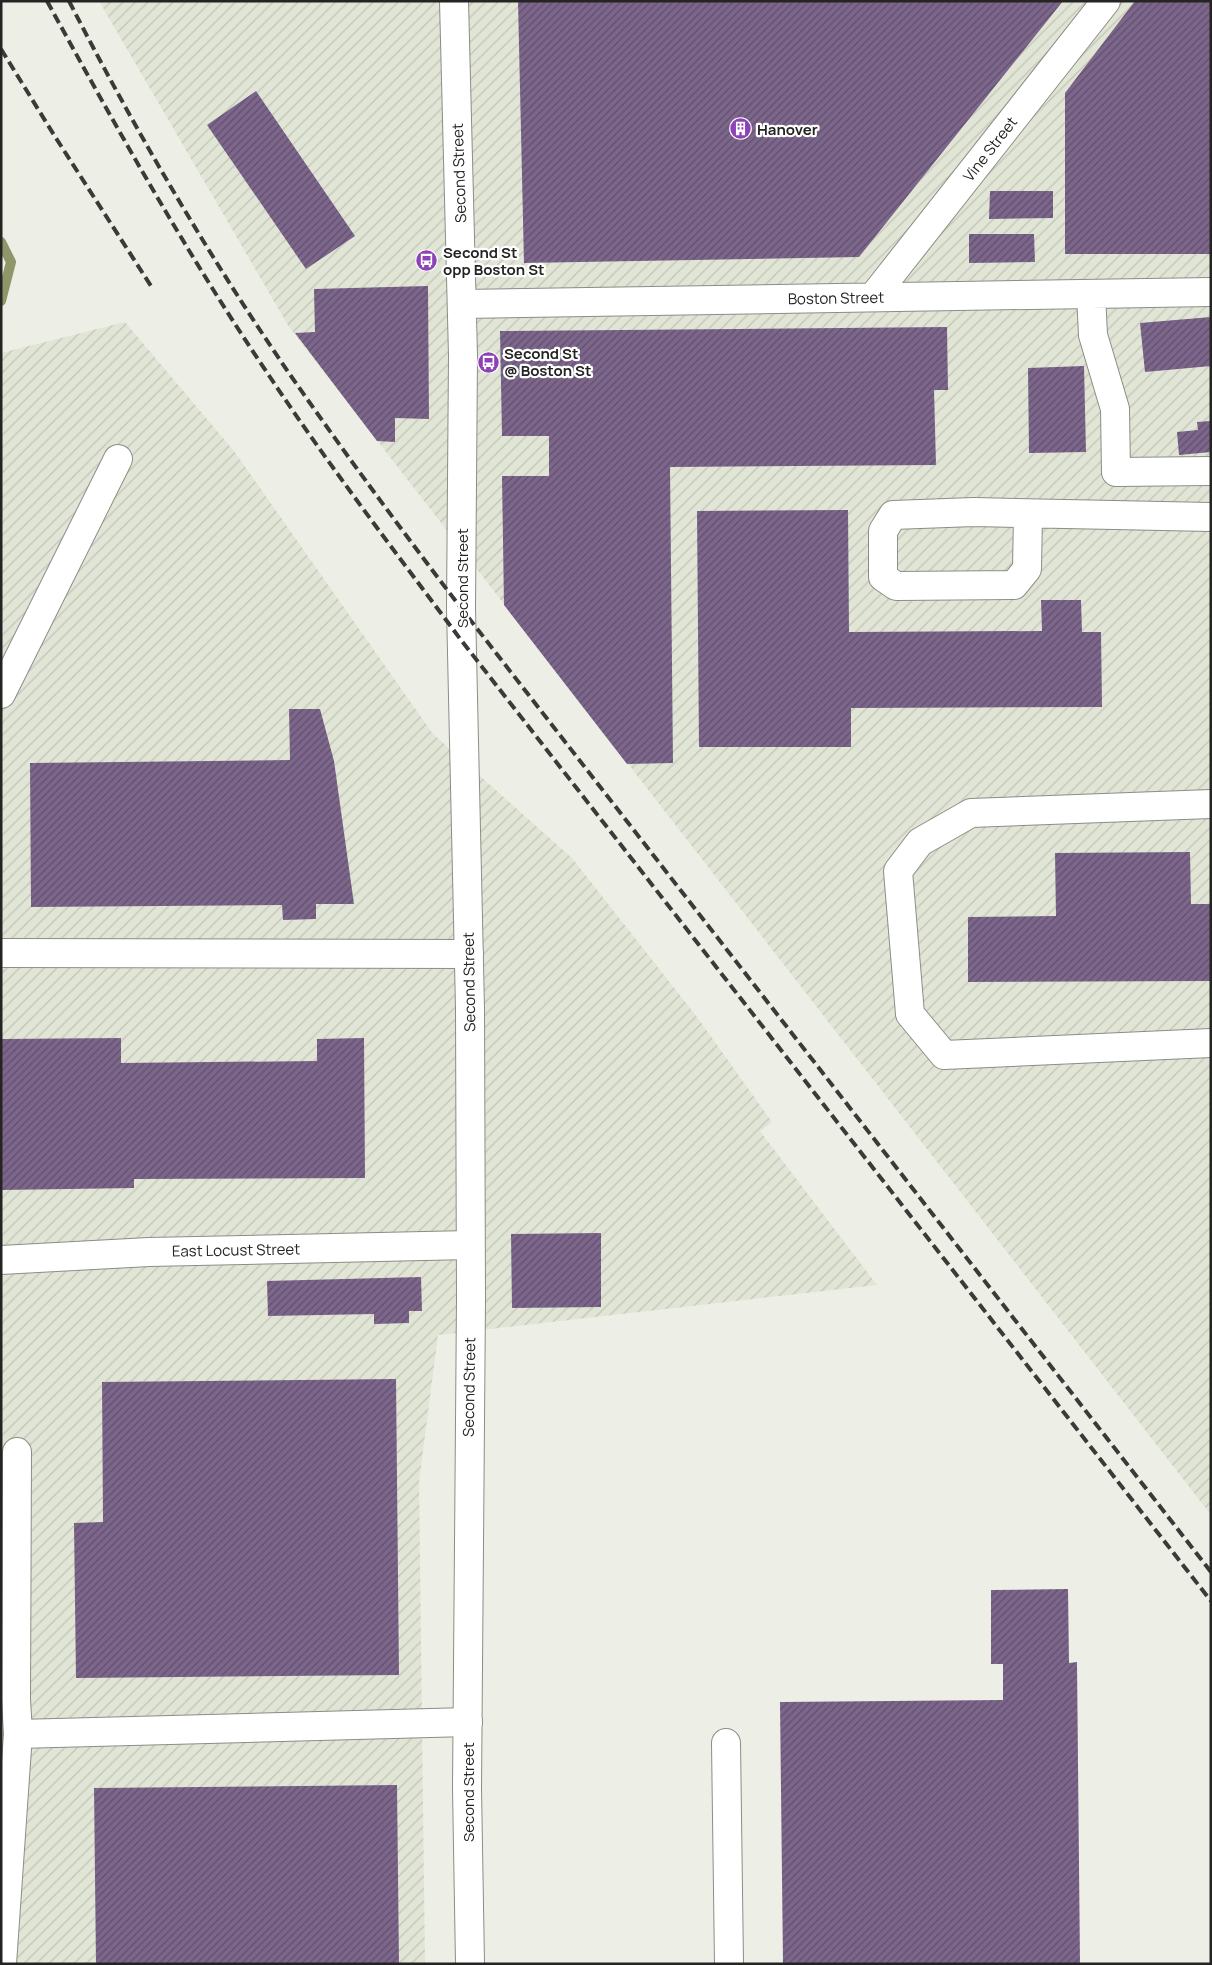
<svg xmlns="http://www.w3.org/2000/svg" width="1212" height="1965" font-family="Manrope,sans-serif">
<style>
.industrial{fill:url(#industrial-furrows)}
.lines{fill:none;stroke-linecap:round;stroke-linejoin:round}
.stream{stroke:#8f976a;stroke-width:10}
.building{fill:url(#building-hatch)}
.minor-casing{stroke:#8c8d86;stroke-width:30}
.major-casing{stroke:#8c8d86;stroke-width:30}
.minor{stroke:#fff;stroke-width:28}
.major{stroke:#fff;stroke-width:28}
.rail{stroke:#3a3b38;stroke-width:4;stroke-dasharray:10 5;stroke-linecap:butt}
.labels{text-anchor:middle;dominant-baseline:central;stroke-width:4.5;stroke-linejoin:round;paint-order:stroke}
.poi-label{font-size:15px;font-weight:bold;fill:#242522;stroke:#fff;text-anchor:start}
.street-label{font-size:15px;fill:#242522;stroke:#fff}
</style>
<defs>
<pattern id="industrial-furrows" width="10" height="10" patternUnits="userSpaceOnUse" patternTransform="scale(1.25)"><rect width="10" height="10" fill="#e1e5d5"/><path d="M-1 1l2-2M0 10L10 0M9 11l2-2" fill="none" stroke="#c1c4b7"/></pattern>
<pattern id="building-hatch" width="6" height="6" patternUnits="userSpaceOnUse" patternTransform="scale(1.25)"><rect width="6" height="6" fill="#7d668b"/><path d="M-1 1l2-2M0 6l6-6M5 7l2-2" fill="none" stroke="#604f6b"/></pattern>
</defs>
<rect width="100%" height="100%" fill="#edefe7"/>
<path class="industrial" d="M99 1H1211V1515L289 327Z
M125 322 234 451 433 734 572 858 697 1017 772 1122 760 1131 877 1285 438 1335 419 1482 425 1964H1V353Z"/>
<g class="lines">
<path class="stream" d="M1 242 11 262 1 301"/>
</g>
<path class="building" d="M518 1H1063L859 257 524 263Z
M1135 1H1211V254H1065V93Z
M256 91 355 236 306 269 207 125Z
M990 191H1053V218L989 219Z
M969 234H1034L1035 262 969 263Z
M428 286 429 419 395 418V442L377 441 295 333 315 332 314 289Z
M1211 317V366L1145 372 1140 323Z
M947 327 948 390H934L936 465 670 467 673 763 627 764 504 605 502 476H549V436H502L500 331Z
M1084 366 1086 452 1029 453 1028 368Z
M1211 421V452L1179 455 1177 432 1198 430 1197 422Z
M848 510 849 632 1042 631 1041 600H1081L1082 632H1101L1102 707 851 708V747H699L697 511Z
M289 709H320L334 761 354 904H316V919L283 920 282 905 31 907 30 763 290 760Z
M1190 852 1191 904H1211V981L968 982V917L1056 916 1055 853Z
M121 1038V1063L317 1061V1039L364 1038 365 1178 134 1179V1188L1 1190V1039Z
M601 1233V1307L512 1308 511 1234Z
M421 1277 422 1311H409V1323L374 1324V1314L268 1316 267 1281Z
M396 1379 399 1675 76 1678 74 1523 103 1522 102 1382Z
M1068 1589 1069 1663 1077 1662 1080 1964H783L780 1702 1003 1700V1664H991V1590Z
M397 1785 399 1964H96L94 1788Z"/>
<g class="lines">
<defs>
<path id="minor" d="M1091 294 1093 335 1115 409 1116 472 1211 471
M873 297 1106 1
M462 304 1211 292
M1028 514 1027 569 1014 585 896 586 883 577V531L893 515 974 512 1211 517
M1 694 118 459
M1211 804 971 813 920 842 898 871 910 1014 944 1055 1211 1043
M1 953 469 954
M1 1260 149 1252 470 1245
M17 1452 16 1699 18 1734 468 1722
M726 1743 729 1964
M2 1964 18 1734"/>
<path id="major" d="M454 1 463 356 461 608 470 1008 471 1299 467 1788 470 1964"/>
</defs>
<use href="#minor" class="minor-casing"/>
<use href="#major" class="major-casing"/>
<use href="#minor" class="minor"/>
<use href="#major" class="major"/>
<path class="rail" d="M47 1C117 129 188 256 270 377 330 467 396 553 461 640L1211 1601
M69 1C135 130 209 257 291 376 346 455 403 532 461 608L1211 1572
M1 49 54 135 151 286"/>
</g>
<defs>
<symbol id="building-disc" viewBox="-11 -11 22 22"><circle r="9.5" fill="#8d43b5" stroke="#fff"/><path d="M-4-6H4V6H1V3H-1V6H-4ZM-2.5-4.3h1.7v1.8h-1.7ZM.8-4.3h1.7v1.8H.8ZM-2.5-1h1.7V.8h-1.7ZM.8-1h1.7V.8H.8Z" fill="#fff"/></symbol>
<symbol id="bus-disc" viewBox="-11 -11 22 22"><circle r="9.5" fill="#8d43b5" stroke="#fff"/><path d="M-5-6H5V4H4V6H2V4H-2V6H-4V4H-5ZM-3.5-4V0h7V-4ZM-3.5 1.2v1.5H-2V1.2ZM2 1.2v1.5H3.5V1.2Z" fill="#fff"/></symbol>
</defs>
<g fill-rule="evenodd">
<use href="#building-disc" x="728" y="116" width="25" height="25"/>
<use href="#bus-disc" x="414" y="248" width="25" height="25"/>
<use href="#bus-disc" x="476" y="350" width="25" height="25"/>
</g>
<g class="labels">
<g class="poi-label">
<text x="757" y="129">Hanover</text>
<text x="443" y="252">Second St<tspan x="443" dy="17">opp Boston St</tspan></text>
<text x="504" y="353">Second St<tspan x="504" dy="17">@ Boston St</tspan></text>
</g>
<g class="street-label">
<text transform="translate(990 149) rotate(-52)">Vine Street</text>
<text transform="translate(459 173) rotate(-92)">Second Street</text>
<text transform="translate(836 298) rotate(-1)">Boston Street</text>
<text transform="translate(462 578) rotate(-90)">Second Street</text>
<text transform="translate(469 982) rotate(-91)">Second Street</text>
<text transform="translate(236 1250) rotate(-1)">East Locust Street</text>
<text transform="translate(469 1387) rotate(-89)">Second Street</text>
<text transform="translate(468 1792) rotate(-90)">Second Street</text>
</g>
</g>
<rect width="1212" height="1965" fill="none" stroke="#242522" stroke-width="5"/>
</svg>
